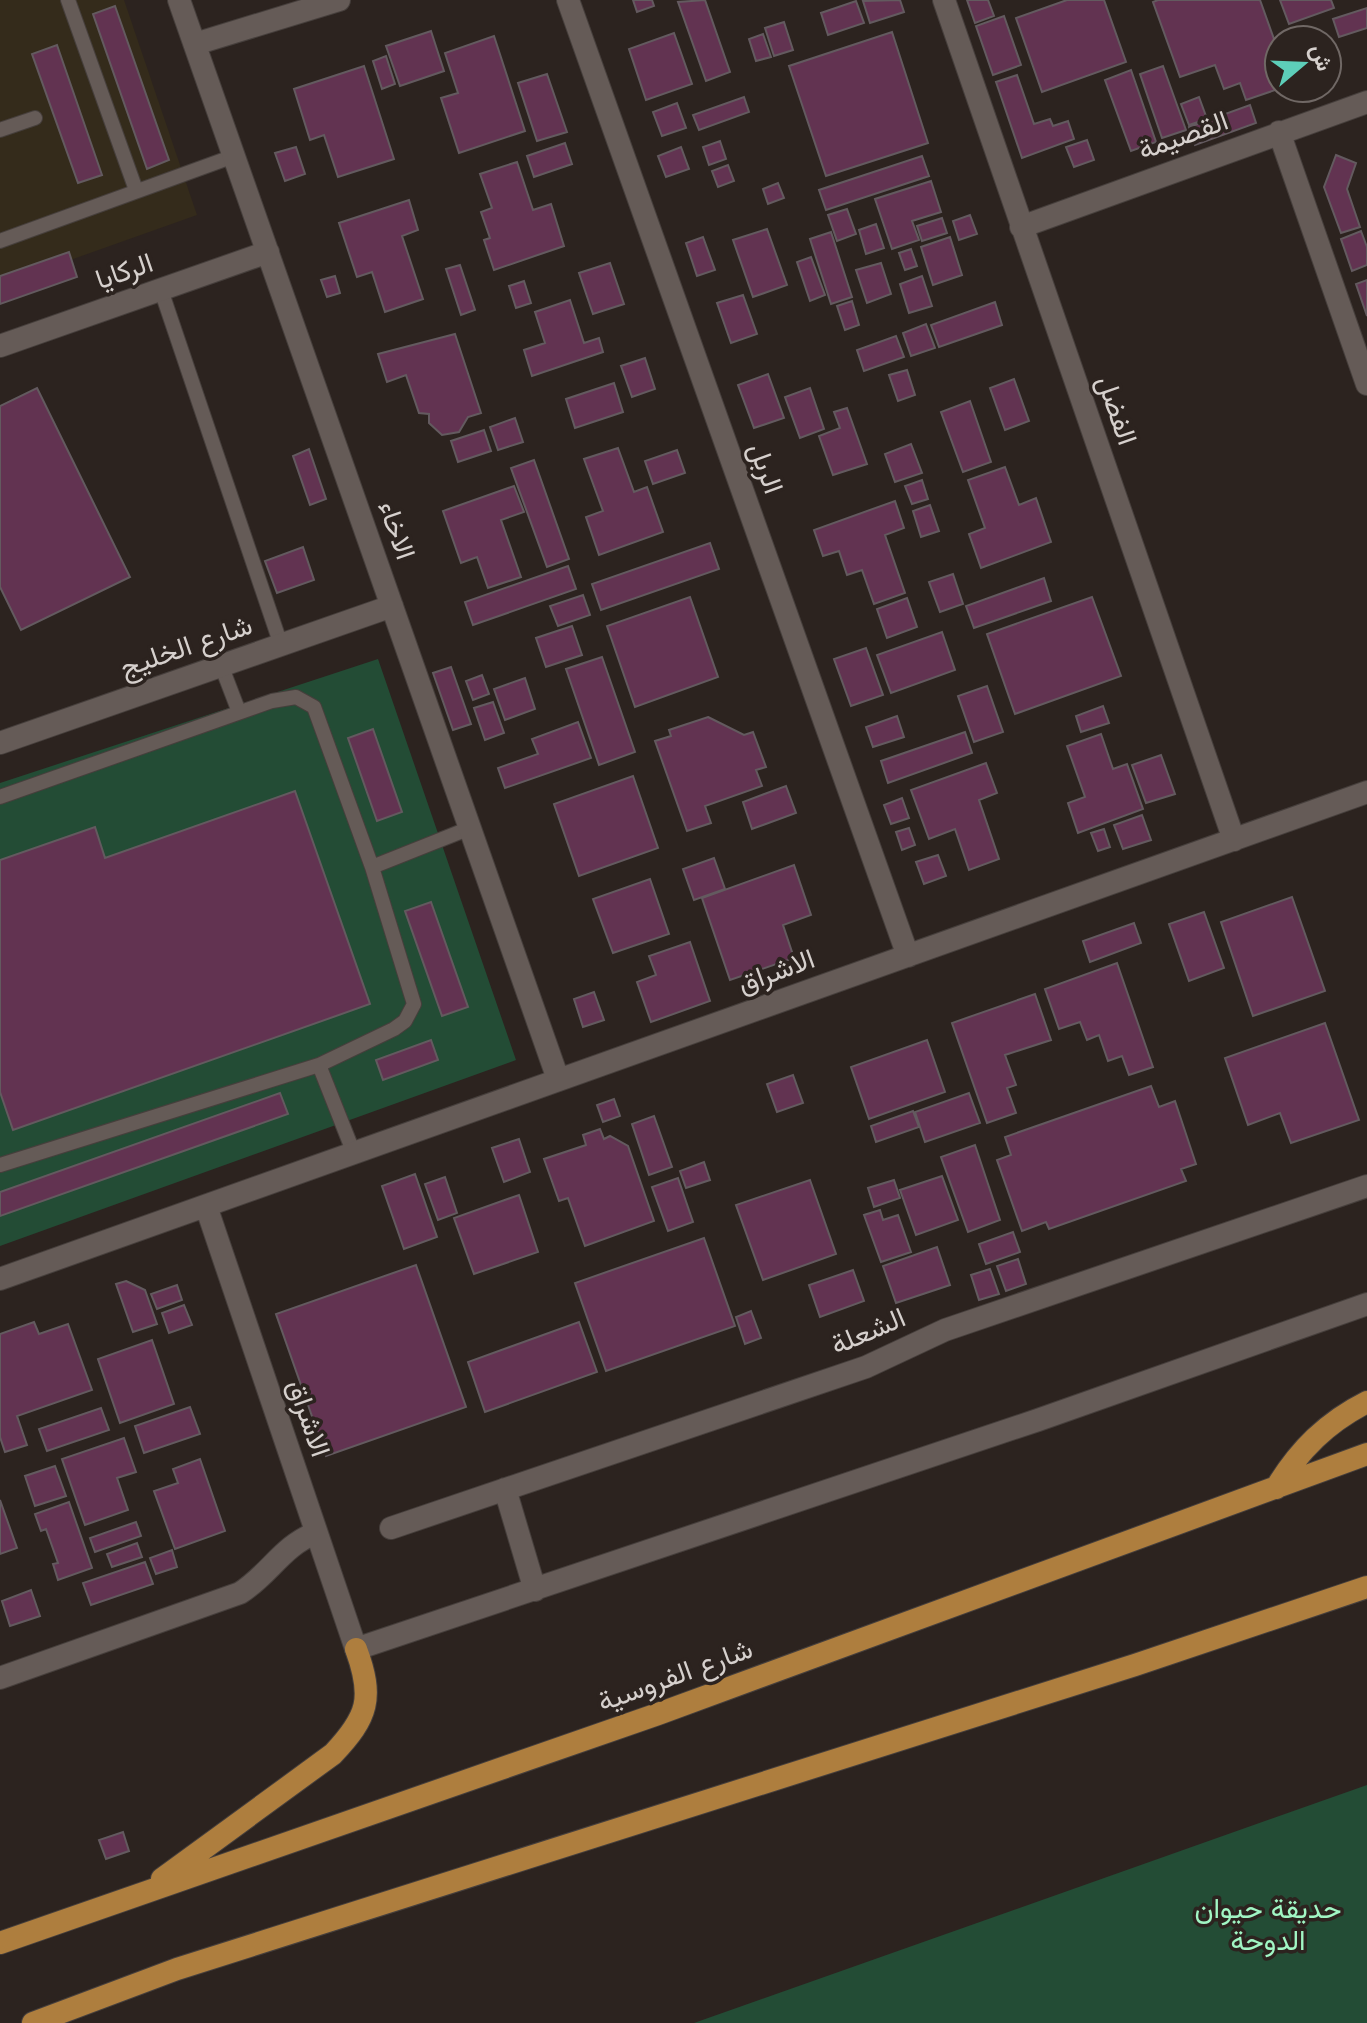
<svg xmlns="http://www.w3.org/2000/svg" width="1367" height="2023" font-family="Arial,Vazirmatn,sans-serif">
<style>
.education{fill:#342b1b}
.green{fill:#234c35}
.building{fill:#623351;stroke:#635a5f;stroke-width:2}
.lines{fill:none;stroke-linecap:round;stroke-linejoin:round}
.service-casing{stroke:#463f3c;stroke-width:16}
.minor-casing{stroke:#463f3c;stroke-width:24}
.trunk-casing{stroke:#463f3c;stroke-width:24}
.service{stroke:#655b57;stroke-width:14}
.minor{stroke:#655b57;stroke-width:22}
.trunk{stroke:#ae7e3e;stroke-width:22}
.labels{text-anchor:middle;dominant-baseline:central;stroke-width:7;stroke-linejoin:round;paint-order:stroke}
.street-label{font-size:28px;fill:#d6d0cd;stroke:#2c231f}
.park-label{font-size:28px;fill:#a1f6c4;stroke:#2c231f}
</style>
<rect width="100%" height="100%" fill="#2c231f"/>
<path class="education" d="M0 0H124L197 215 0 285Z"/>
<path class="green" d="M378 659 516 1060 0 1246V783Z
M1367 1785V2023H694Z"/>
<path class="building" d="M633 0H652L654 6 637 12Z
M705 0 730 72 706 81 678 2Z
M900 0 904 12 870 23 863 1Z
M967 0H988L994 16 975 23Z
M1067 0H1104L1126 62 1042 92 1016 18Z
M1158 0H1260L1279 53 1281 88 1246 100 1240 83 1224 89 1215 65 1180 77 1153 2Z
M1280 0H1331L1334 8 1289 24Z
M856 1 864 23 828 35 821 13Z
M115 6 169 160 147 169 93 14Z
M1367 8V28L1339 37 1333 19Z
M1004 16 1021 65 993 75 976 26Z
M784 22 793 50 774 56 765 28Z
M431 31 444 71 400 86 386 46Z
M892 32 928 143 826 176 789 66Z
M674 33 692 84 646 100 629 49Z
M763 34 771 57 756 61 749 39Z
M494 36 525 131 459 153 441 98 458 93 445 53Z
M57 45 102 175 78 183 32 54Z
M386 56 395 84 382 89 373 61Z
M364 66 394 159 338 177 324 135 310 140 294 89Z
M1163 66 1186 130 1162 138 1140 74Z
M1131 70 1156 142 1131 151 1105 80Z
M547 74 567 132 537 141 518 83Z
M1017 75 1034 124 1050 119 1053 126 1068 121 1074 139 1022 158 996 82Z
M744 97 749 112 699 130 693 115Z
M1199 97 1207 119 1189 125 1181 104Z
M677 103 686 128 662 136 653 112Z
M1250 105 1256 123 1195 145 1189 127Z
M1087 140 1094 160 1074 167 1066 147Z
M720 141 726 159 709 165 703 147Z
M565 143 572 164 534 177 527 156Z
M296 147 305 174 285 181 275 153Z
M681 147 689 169 666 177 658 156Z
M1336 155 1356 163 1347 189 1360 227 1341 233 1324 187Z
M922 156 929 176 826 210 819 190Z
M517 162 533 210 551 204 564 246 494 270 484 240 490 238 481 212 492 208 480 174Z
M728 165 734 181 718 187 712 171Z
M931 181 941 212 912 221 919 240 892 249 875 199Z
M778 183 784 198 768 204 763 189Z
M409 200 418 230 402 236 423 299 385 312 372 272 357 277 339 223Z
M847 209 856 234 837 241 828 215Z
M970 215 977 234 959 240 953 221Z
M942 218 947 233 922 241 917 226Z
M876 224 884 248 866 254 859 230Z
M767 229 787 285 753 297 733 240Z
M1361 231 1367 247V265L1352 271 1341 239Z
M831 232 852 297 831 304 810 239Z
M703 237 715 270 697 276 686 243Z
M950 237 962 275 933 285 921 247Z
M911 249 917 266 905 270 899 253Z
M69 252 77 277 0 304V276Z
M811 257 825 295 810 301 797 262Z
M610 263 624 304 593 314 579 273Z
M881 263 891 294 867 303 856 270Z
M460 265 475 310 461 315 446 269Z
M335 276 340 293 327 297 321 280Z
M922 276 932 306 909 313 900 284Z
M1367 280V316L1356 284Z
M524 281 531 303 516 308 509 286Z
M743 295 757 334 731 343 717 303Z
M570 300 584 343 599 338 603 352 532 376 524 350 545 343 535 312Z
M852 301 859 325 845 330 837 306Z
M995 302 1002 325 939 347 931 325Z
M926 324 935 348 911 356 903 333Z
M455 334 481 413 468 417 459 432 442 435 429 423V414L419 413 406 375 387 382 378 354Z
M896 336 904 357 864 371 857 350Z
M645 358 655 389 632 397 621 366Z
M907 370 915 395 898 401 889 375Z
M768 374 784 418 754 428 738 385Z
M1014 379 1029 421 1005 430 990 388Z
M614 383 623 412 575 428 566 399Z
M37 388 130 577 21 630 0 587V406Z
M810 388 824 429 800 438 785 397Z
M970 401 991 462 963 472 941 412Z
M847 408 867 464 833 475 819 436 840 428 834 412Z
M515 418 523 442 498 450 490 427Z
M484 430 491 451 458 462 451 441Z
M911 444 922 473 895 482 885 454Z
M618 448 634 492 647 487 663 532 599 555 586 517 603 511 584 459Z
M309 449 326 499 310 505 293 456Z
M677 450 685 473 653 484 645 461Z
M534 460 569 559 547 567 511 468Z
M1005 467 1019 505 1036 498 1051 542 981 568 969 534 985 528 968 480Z
M922 480 928 499 912 504 905 486Z
M514 486 524 512 501 520 521 577 488 588 477 557 461 563 443 511Z
M895 501 904 528 885 535 905 593 874 604 862 570 847 575 839 551 823 556 814 530Z
M930 505 939 531 921 537 913 511Z
M710 543 719 569 601 610 592 584Z
M303 547 314 580 277 593 265 561Z
M568 566 576 589 473 625 465 602Z
M953 574 963 604 940 612 929 582Z
M1044 578 1051 601 974 628 966 606Z
M583 595 590 615 558 626 550 606Z
M690 597 718 677 635 707 607 626Z
M1092 597 1121 676 1015 714 987 634Z
M907 598 917 627 887 638 877 609Z
M572 626 582 655 546 667 536 638Z
M942 632 955 670 891 693 877 655Z
M866 648 883 695 851 706 834 659Z
M602 657 635 752 599 765 566 669Z
M451 667 471 724 453 730 433 673Z
M482 675 489 694 473 700 466 681Z
M525 678 535 709 505 720 494 689Z
M987 686 1003 732 974 742 958 696Z
M493 702 504 733 485 740 474 708Z
M1103 706 1109 723 1081 732 1076 716Z
M897 716 904 737 873 747 866 727Z
M708 717 744 735 753 732 766 767 756 770 762 786 705 806 711 823 687 831 655 741 671 736 669 730Z
M578 722 591 758 505 788 498 768 538 754 532 739Z
M373 729 402 812 377 821 348 738Z
M965 732 972 753 888 783 881 761Z
M1101 734 1113 769 1127 764 1143 809 1078 833 1068 803 1085 797 1067 746Z
M1161 755 1175 794 1146 803 1132 765Z
M986 763 997 793 979 800 999 859 969 870 955 829 929 839 911 790Z
M633 776 658 848 579 876 554 804Z
M786 786 796 813 752 829 743 802Z
M295 791 370 1004 13 1130 0 1092V860L95 827 105 858Z
M902 798 909 818 891 824 884 805Z
M1142 815 1151 840 1123 849 1114 825Z
M909 828 915 845 902 850 896 832Z
M1104 829 1110 847 1098 851 1091 833Z
M938 855 946 876 924 884 916 862Z
M714 858 725 889 694 900 683 869Z
M794 865 811 915 783 925 794 958 730 980 702 898Z
M650 879 669 934 613 953 593 899Z
M1292 897 1325 991 1253 1016 1221 922Z
M431 902 468 1007 442 1016 405 911Z
M1204 912 1224 968 1189 981 1169 924Z
M1134 923 1141 943 1090 962 1083 941Z
M690 942 710 1001 651 1022 637 982 656 975 649 956Z
M1117 963 1153 1067 1129 1075 1122 1056 1108 1061 1099 1035 1087 1040 1080 1022 1059 1029 1045 989Z
M594 992 604 1020 583 1027 574 999Z
M1035 994 1051 1040 1005 1055 1016 1085 1007 1088 1016 1113 987 1123 952 1023Z
M1325 1023 1359 1120 1291 1143 1280 1113 1248 1125 1225 1058Z
M431 1040 438 1060 383 1080 376 1060Z
M927 1040 945 1092 869 1119 851 1067Z
M793 1075 803 1103 777 1112 767 1084Z
M1151 1086 1159 1107 1175 1101 1196 1164 1181 1169 1186 1181 1049 1229 1046 1222 1022 1231 997 1160 1011 1155 1005 1137Z
M280 1093 288 1114 0 1216V1192Z
M969 1093 980 1123 925 1142 915 1112Z
M614 1099 620 1116 603 1122 597 1105Z
M913 1111 919 1127 876 1142 871 1126Z
M654 1116 672 1167 649 1175 632 1124Z
M600 1129 604 1139 610 1136 628 1146 654 1221 585 1246 568 1198 559 1201 544 1159 586 1145 583 1135Z
M519 1139 530 1172 504 1182 492 1148Z
M975 1145 1000 1220 968 1232 941 1157Z
M704 1162 710 1180 686 1188 680 1171Z
M415 1174 437 1237 404 1249 382 1186Z
M942 1176 958 1220 916 1235 900 1190Z
M445 1177 457 1213 438 1220 425 1184Z
M678 1178 693 1222 668 1231 652 1187Z
M810 1180 836 1254 763 1280 736 1205Z
M894 1180 900 1198 874 1207 868 1188Z
M519 1195 538 1252 474 1274 454 1218Z
M880 1210 883 1220 898 1215 911 1252 881 1262 864 1215Z
M1013 1232 1020 1252 986 1264 979 1244Z
M704 1238 735 1326 606 1371 575 1283Z
M937 1247 950 1285 896 1303 883 1266Z
M1018 1259 1026 1284 1006 1291 997 1266Z
M416 1265 466 1407 326 1456 276 1314Z
M990 1269 999 1294 979 1300 971 1275Z
M853 1270 864 1301 820 1317 809 1285Z
M126 1281 145 1290 157 1324 133 1332 116 1284Z
M177 1285 182 1300 157 1309 151 1294Z
M184 1305 192 1325 169 1333 162 1313Z
M751 1311 761 1338 745 1344 736 1317Z
M34 1322 39 1334 68 1324 92 1390 17 1416 27 1445 5 1452 0 1437V1334Z
M579 1322 597 1372 485 1412 468 1362Z
M152 1340 174 1404 120 1423 98 1359Z
M190 1407 200 1434 144 1453 135 1426Z
M101 1408 109 1430 47 1451 39 1429Z
M124 1438 136 1472 117 1478 128 1510 85 1525 62 1459Z
M200 1459 225 1531 175 1549 154 1491 178 1483 173 1469Z
M55 1466 66 1496 35 1506 25 1476Z
M0 1500 17 1548 0 1554Z
M69 1502 92 1568 58 1580 53 1564 58 1563 46 1529 41 1531 35 1514Z
M136 1522 141 1536 95 1552 90 1538Z
M137 1543 142 1557 112 1567 107 1554Z
M172 1550 177 1567 156 1574 150 1558Z
M145 1562 153 1584 91 1605 83 1583Z
M31 1590 40 1616 10 1626 2 1601Z
M123 1832 129 1851 106 1859 99 1840Z"/>
<g class="lines">
<defs>
<path id="service" d="M68 0 136 190
M0 130 35 118
M0 241 234 156
M161 290 281 645
M221 665 239 712
M0 797 272 701 296 697 314 707 372 867 414 1004 405 1021 394 1029 319 1065 353 1151
M372 867 470 828
M0 1165 319 1065"/>
<path id="minor" d="M179 0 558 1079
M568 0 908 956
M944 0 1234 840
M195 44 339 0
M1279 132 1367 384
M1021 227 1367 102
M0 346 268 252
M0 743 392 606
M206 1206 356 1649 1038 1420 1367 1304
M0 1279 1367 792
M505 1489 535 1590
M391 1528 866 1367 945 1330 1367 1186
M0 1678 240 1593C269 1575 283 1545 316 1533"/>
<path id="trunk" d="M1276 1488C1299 1450 1327 1422 1367 1402
M162 1879 333 1754C368 1717 374 1698 356 1649
M0 1943 658 1714 1367 1454
M33 2023 177 1969 1135 1665 1367 1587"/>
</defs>
<use href="#service" class="service-casing"/>
<use href="#minor" class="minor-casing"/>
<use href="#trunk" class="trunk-casing"/>
<use href="#service" class="service"/>
<use href="#minor" class="minor"/>
<use href="#trunk" class="trunk"/>
</g>
<g class="labels">
<g class="street-label">
<text transform="translate(1183 135) rotate(-20)">القصيمة</text>
<text transform="translate(124 271) rotate(-19)">الركايا</text>
<text transform="translate(1117 410) rotate(71)">الفضل</text>
<text transform="translate(766 468) rotate(70)">الربل</text>
<text transform="translate(397 530) rotate(71)">الاخاء</text>
<text transform="translate(186 646) rotate(-19)">شارع الخليج</text>
<text transform="translate(776 971) rotate(-20)">الاشراق</text>
<text transform="translate(868 1331) rotate(-23)">الشعلة</text>
<text transform="translate(309 1418) rotate(71)">الاشراق</text>
<text transform="translate(675 1675) rotate(-20)">شارع الفروسية</text>
</g>
<g class="park-label">
<text x="1268" y="1908">حديقة حيوان<tspan x="1268" dy="32">الدوحة</tspan></text>
</g>
</g>
<g transform="translate(1303 64) rotate(71)"><circle r="38" fill="#2c231f" stroke="#706865" stroke-width="2"/>
<path d="M0-6L14 30L0 20L-14 30Z" fill="#5dceb9"/>
<text y="-12" font-size="22" font-weight="bold" text-anchor="middle" fill="#d6d0cd">ش</text>
</g>
</svg>
